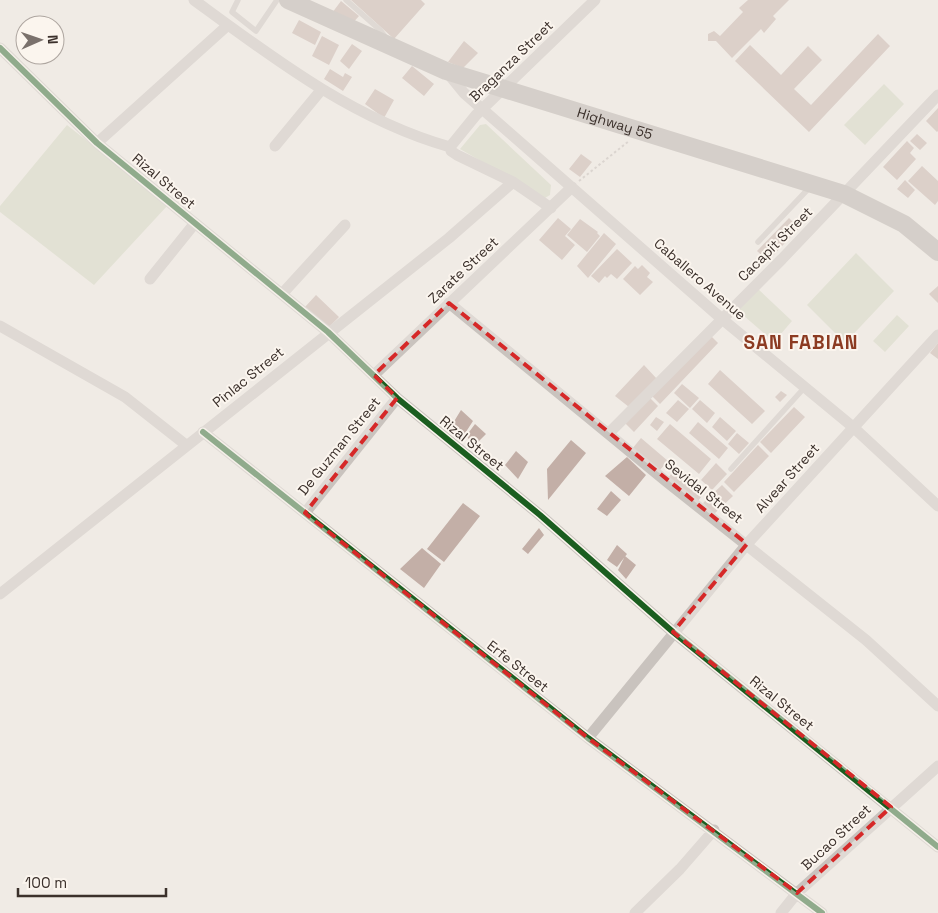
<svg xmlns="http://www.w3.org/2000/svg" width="938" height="913" font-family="'Space Grotesk',sans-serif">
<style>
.green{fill:#d1d6bf}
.building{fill:#c3afa7}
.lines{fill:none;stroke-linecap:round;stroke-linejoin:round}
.path{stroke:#c2bbb6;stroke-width:2;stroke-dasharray:2.5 2.5;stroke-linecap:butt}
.service{stroke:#c9c3be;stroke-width:5.5}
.minor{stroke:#c9c3be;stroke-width:11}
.trunk{stroke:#b4aea8;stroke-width:18}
.cycleway-casing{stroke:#fbf5ee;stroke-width:9}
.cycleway{stroke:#1b5e20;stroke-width:6}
.marked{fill:none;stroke:#d62828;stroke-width:4;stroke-dasharray:10 6;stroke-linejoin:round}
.labels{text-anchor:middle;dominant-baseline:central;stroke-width:4;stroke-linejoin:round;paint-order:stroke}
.street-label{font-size:14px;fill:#3b302b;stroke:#fbf5ee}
.district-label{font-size:19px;font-weight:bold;letter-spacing:1px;fill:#8c3b22;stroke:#fbf5ee}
</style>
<rect width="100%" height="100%" fill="#f0ebe5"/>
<path class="green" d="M884 84 904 104 865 145 844 125Z
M486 124 551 185 550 195 545 198 460 149 480 125Z
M67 125 168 205 94 285 0 212V206Z
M856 253 894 291 845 343 807 305Z
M756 287 792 321 774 342 736 309Z
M897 315 909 326 885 352 873 341Z"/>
<path class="building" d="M351 0H421L425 4 394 39Z
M748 0H789L773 16 776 19 764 33 761 29 732 58 716 41H708V34L714 31 720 36 743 12 739 8Z
M341 1 359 16 351 25 332 13Z
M299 20 321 32 315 45 292 33Z
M878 34 890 46 809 132 735 61 750 45 781 75 808 46 822 60 794 89 811 105Z
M322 36 339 45 329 65 312 56Z
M464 41 478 53 463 68 448 62Z
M352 44 362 51 349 69 340 61Z
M412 66 434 84 424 96 402 78Z
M330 69 343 77 345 73 352 77 343 91 324 79Z
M375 89 394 100 384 118 365 104Z
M938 108V131L937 132 926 121Z
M917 134 927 143 920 150 910 141Z
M907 141 914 148 910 153 916 159 897 180 883 167Z
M581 154 592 162 580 177 569 169Z
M922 166 938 181V201L935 205 908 181Z
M905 180 915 190 908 198 897 189Z
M558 218 571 229 565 236 575 245 562 260 539 240Z
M789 218 799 228 768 261 757 251Z
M580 219 598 232 597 233 600 236 587 252 567 235Z
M604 233 616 244 588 278 577 266Z
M617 249 632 263 617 279 611 274 607 278 605 276 599 283 591 276Z
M642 265 650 273 647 277 653 282 640 295 623 279 635 266 638 269Z
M938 286V303L929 294Z
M316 295 339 317 328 328 305 307Z
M710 335 718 343 660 404 652 396Z
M938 343V359L930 353Z
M644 365 657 379 629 407 615 396Z
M720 370 765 411 752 424 708 384Z
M682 384 699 398 690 408 674 393Z
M781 391 787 395 780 402 775 397Z
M650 398 658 406 634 432 625 423Z
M678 400 689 409 677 422 666 413Z
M700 400 715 413 707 423 692 409Z
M794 407 805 417 771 453 760 442Z
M461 410 473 421 462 438 450 428Z
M656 417 664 422 657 431 650 425Z
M720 417 736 431 727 441 712 427Z
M698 422 728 448 719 459 689 433Z
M475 424 486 434 475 445 466 436Z
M670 424 711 459 699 474 657 439Z
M737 433 749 443 739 454 728 444Z
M641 438 668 461 659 471 632 449Z
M571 440 586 453 548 500 547 469Z
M758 445 769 456 734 492 724 482Z
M516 451 528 462 518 479 505 465Z
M627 457 646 475 629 496 605 476Z
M716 463 727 474 712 490 701 480Z
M675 468 707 489 698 501 667 480Z
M722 485 733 496 714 514 703 503Z
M611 491 621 500 607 516 597 509Z
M463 503 480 516 444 562 427 549Z
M539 528 544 535 528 554 522 549Z
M617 545 627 554 617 567 607 560Z
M422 548 441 564 424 588 400 569Z
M625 556 636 565 626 579 618 570Z"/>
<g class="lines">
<path class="path" d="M579 181 629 141"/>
<path class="service" d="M238 0 232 12 256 31 277 0
M346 0 380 30 386 38
M758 242 811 186
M731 469 805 387"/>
<path class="minor" d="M194 0C273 58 354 120 450 147L451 151 457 155 513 182 551 208
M0 48 97 143 328 332 397 398 540 515 673 632 938 847
M446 71 464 93 722 319 853 427 938 506
M97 143 228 25
M275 146 322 89
M450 147 476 115 595 0
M150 279 195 223
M282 294 345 225
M449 303 667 482 866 640 938 706
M0 326 125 397 186 445
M374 375 572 187
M203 432 588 738 822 913
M609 433 782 259 938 95
M305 513 397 398
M0 594 449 238 513 182
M588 738 747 544 938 335
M635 913 680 869 714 830
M781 913 797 893 938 766"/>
<path class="trunk" id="s1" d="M288 0 446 71 844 194 904 224 938 252"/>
<defs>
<path id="cycleway" d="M0 48 97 143 328 332 397 398 540 515 673 632 938 847
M203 432 588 738 822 913"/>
</defs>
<use href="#cycleway" class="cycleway-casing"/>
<use href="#cycleway" class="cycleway"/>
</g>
<path d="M0 0H938V913H0ZM449 303 747 544 673 632 891 807 797 893 588 738 305 513 397 398 374 375Z" fill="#f0ebe5" fill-opacity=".55" fill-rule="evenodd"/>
<path class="marked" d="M449 303 747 544 673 632 891 807 797 893 588 738 305 513 397 398 374 375Z"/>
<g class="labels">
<g class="street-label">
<text transform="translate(511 61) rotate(-44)">Braganza Street</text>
<text stroke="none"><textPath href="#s1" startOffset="350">Highway 55</textPath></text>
<text transform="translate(164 181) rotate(40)">Rizal Street</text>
<text transform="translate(775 244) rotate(-45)">Cacapit Street</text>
<text transform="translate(463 270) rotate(-43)">Zarate Street</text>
<text transform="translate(700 279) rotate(41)">Caballero Avenue</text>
<text transform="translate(248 377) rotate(-39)">Pinlac Street</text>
<text transform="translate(472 443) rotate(39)">Rizal Street</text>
<text transform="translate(339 446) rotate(-51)">De Guzman Street</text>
<text transform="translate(787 478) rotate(-48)">Alvear Street</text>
<text transform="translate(704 491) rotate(38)">Sevidal Street</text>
<text transform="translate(518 666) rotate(38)">Erfe Street</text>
<text transform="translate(782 703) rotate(39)">Rizal Street</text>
<text transform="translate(836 837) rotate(-43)">Bucao Street</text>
</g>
<g class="district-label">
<text x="801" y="342">SAN FABIAN</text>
</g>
</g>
<g transform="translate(40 40) rotate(88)"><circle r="24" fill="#fbf5ee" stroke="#aea6a0"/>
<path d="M0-4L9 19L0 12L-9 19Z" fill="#7a716c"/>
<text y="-8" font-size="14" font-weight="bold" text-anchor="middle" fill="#3b302b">N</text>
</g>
<path d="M18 888v8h148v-8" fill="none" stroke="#3b302b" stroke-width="2.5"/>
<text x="25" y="888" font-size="15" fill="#3b302b" stroke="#fbf5ee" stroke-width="4" paint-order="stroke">100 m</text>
</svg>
